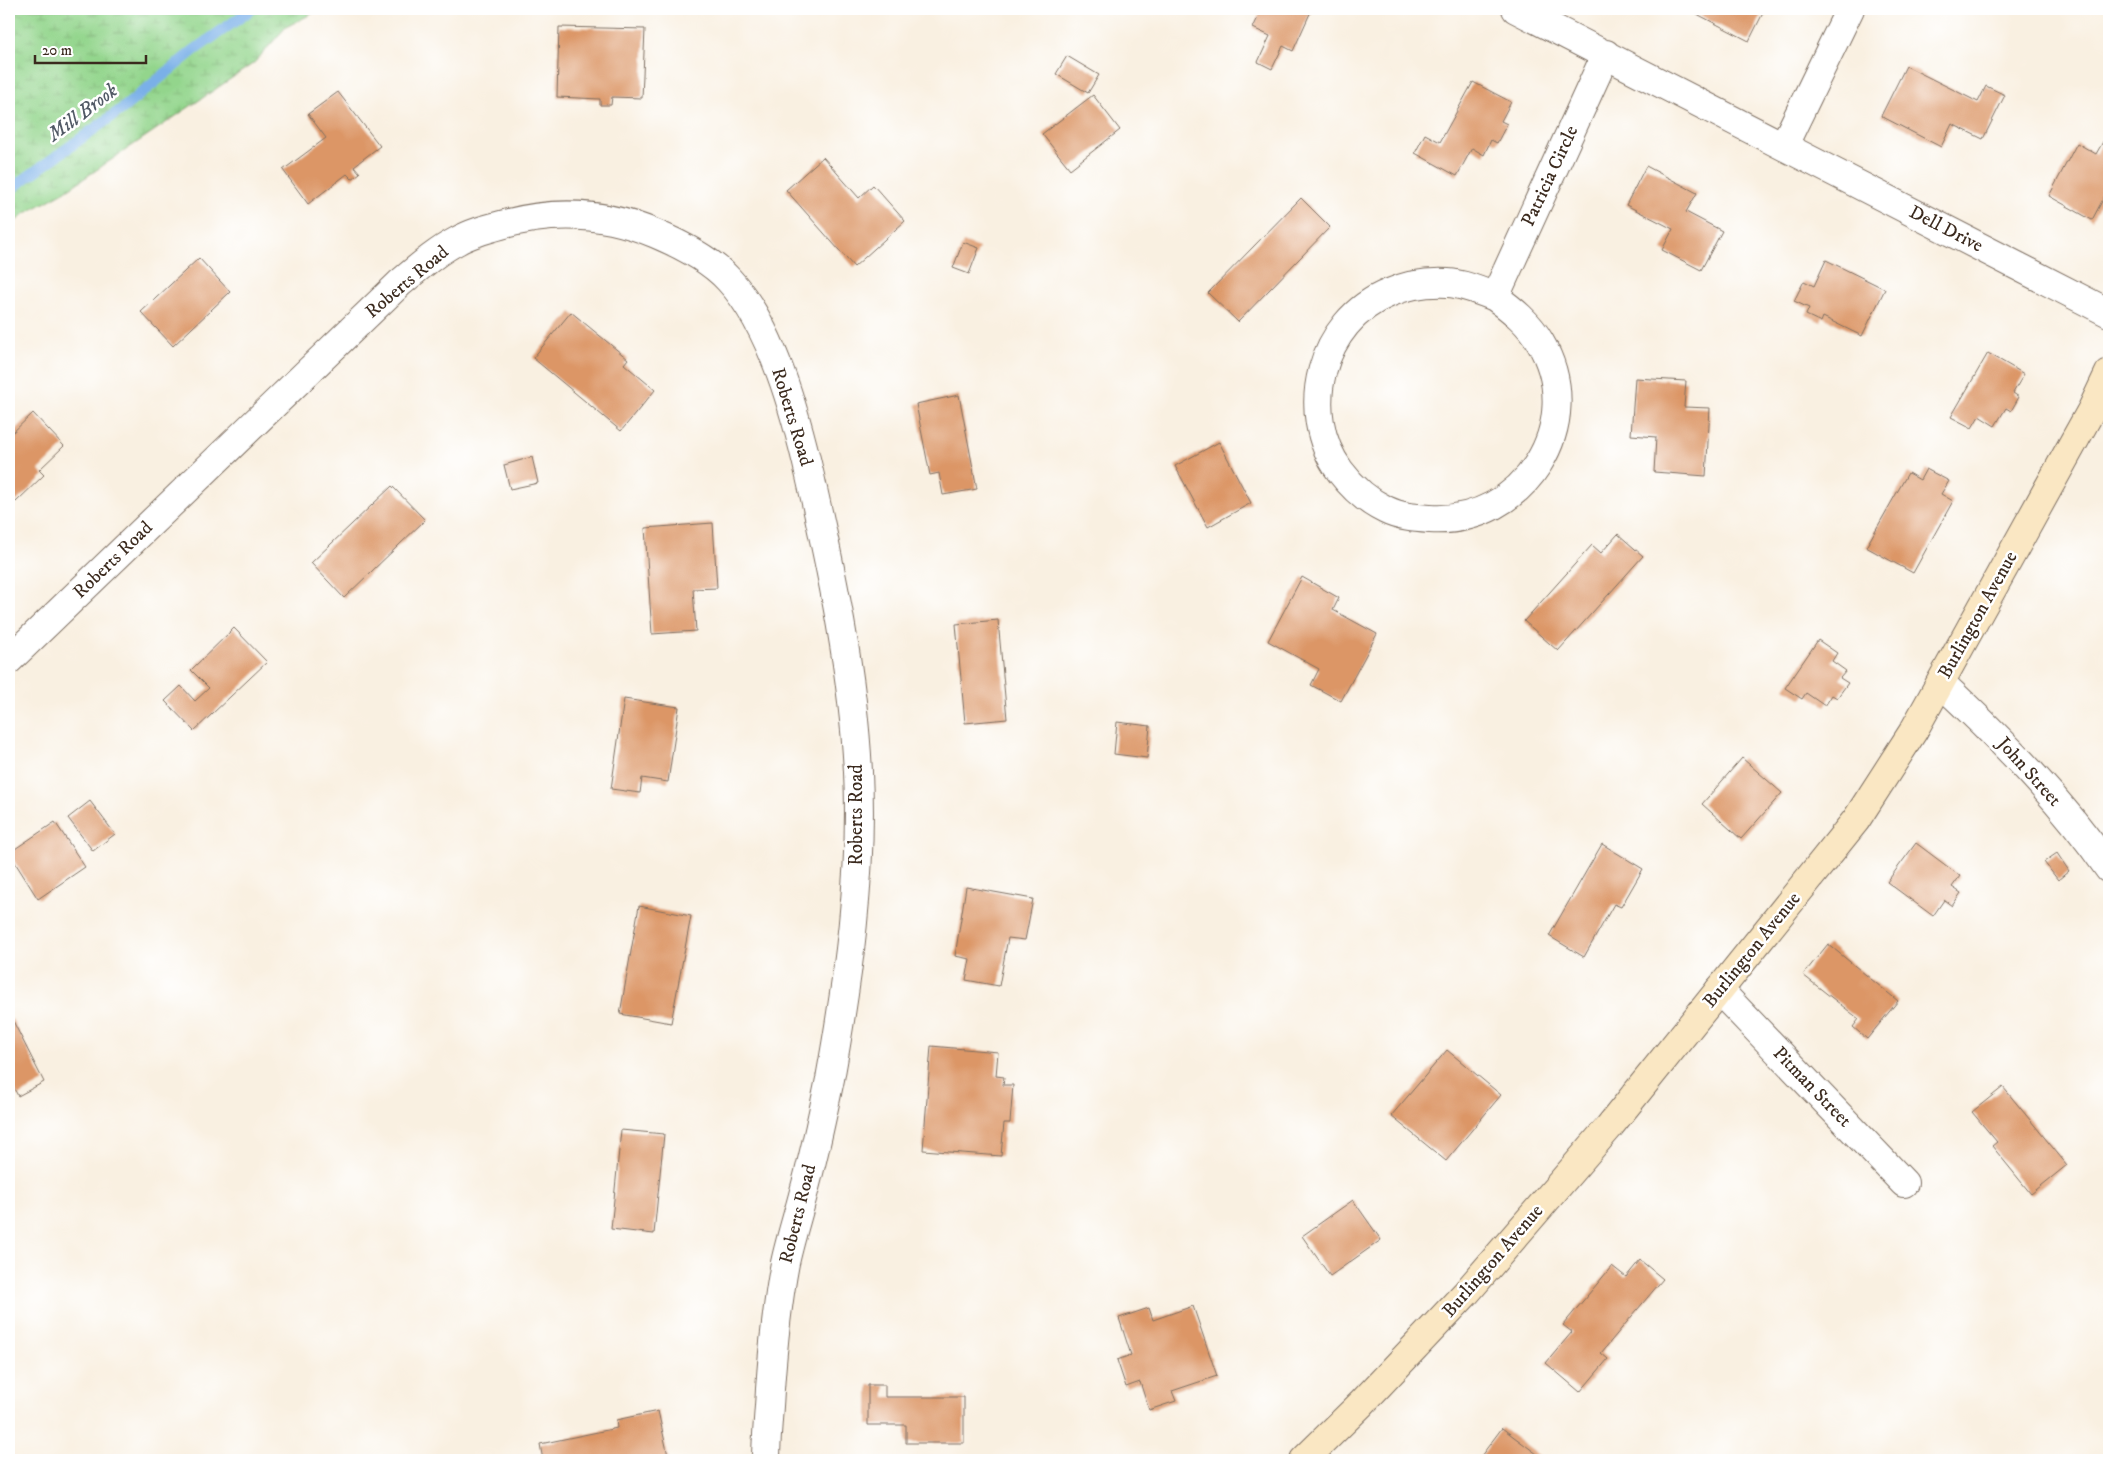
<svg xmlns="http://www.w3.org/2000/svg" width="2118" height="1469" font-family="'IM FELL DW Pica',serif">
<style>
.wetland{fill:url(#wetland-marsh);stroke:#678055}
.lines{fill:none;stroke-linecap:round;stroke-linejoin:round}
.stream{stroke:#7ab0e8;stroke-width:11}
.building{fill:#dc9666}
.minor-casing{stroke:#7e6f62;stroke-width:30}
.secondary-casing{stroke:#7e6f62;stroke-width:30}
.minor{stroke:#fff;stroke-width:28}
.secondary{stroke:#fae7c3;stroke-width:28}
.labels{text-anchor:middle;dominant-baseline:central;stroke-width:5;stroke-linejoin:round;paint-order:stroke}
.street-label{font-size:19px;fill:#3b2a1e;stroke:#fff}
.water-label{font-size:20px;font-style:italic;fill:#515965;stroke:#fff}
</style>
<defs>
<pattern id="wetland-marsh" width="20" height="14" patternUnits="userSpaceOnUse" patternTransform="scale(1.25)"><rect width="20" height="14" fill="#93d58c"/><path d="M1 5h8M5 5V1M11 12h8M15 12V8" fill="none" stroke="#80b778"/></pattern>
</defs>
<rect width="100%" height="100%" fill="#fff"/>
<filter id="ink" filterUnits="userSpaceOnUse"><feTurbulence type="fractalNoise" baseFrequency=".02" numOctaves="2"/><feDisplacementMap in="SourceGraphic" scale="10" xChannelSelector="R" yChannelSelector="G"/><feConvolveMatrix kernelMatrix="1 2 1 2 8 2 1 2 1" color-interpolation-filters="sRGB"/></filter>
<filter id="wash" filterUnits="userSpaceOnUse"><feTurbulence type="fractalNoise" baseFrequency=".0096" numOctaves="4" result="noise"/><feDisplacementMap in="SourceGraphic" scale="20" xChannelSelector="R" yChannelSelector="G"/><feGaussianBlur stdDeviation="1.12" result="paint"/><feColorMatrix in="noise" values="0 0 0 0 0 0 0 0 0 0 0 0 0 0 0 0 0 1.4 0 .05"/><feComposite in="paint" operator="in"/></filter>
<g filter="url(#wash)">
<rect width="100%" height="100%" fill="#f9f0e1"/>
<path class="wetland" d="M9 9H321L286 27 254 63 64 192 24 214 9 227Z"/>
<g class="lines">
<path class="stream" d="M9 192 15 186 122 109 193 51 252 9"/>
</g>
<g id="blocks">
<path class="building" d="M1262 9H1312L1293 51 1283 46 1272 69 1258 62 1270 36 1253 28Z
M1699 9H1765L1749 41 1697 14Z
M559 27 645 29 642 98 612 97 611 105H600V99L557 97Z
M1067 56 1099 75 1088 93 1056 74Z
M1906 66 1978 102 1986 86 2005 95 1983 139 1952 124 1941 147 1881 116Z
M1473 82 1511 102 1501 121 1507 124 1497 143 1491 140 1484 155 1472 148 1457 176 1415 153 1425 134 1440 142Z
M338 92 380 146 354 166 360 173 352 179 347 174 308 204 283 170 326 138 308 114Z
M1093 95 1120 130 1070 169 1042 134Z
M2104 140 2109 143V188L2092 220 2049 196 2077 143 2096 154Z
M823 157 859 198 873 185 905 221 854 267 786 190Z
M1646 166 1697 193 1686 212 1722 231 1701 270 1662 250 1673 229 1626 205Z
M1301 198 1330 227 1238 322 1208 293Z
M963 242 979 248 969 274 953 268Z
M199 258 230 292 173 346 141 312Z
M1826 260 1885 289 1862 336 1823 317 1821 322 1806 315 1809 308 1794 301 1804 281 1814 286Z
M571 312 628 359 624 364 655 390 621 431 533 358Z
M1988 353 2024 374 2013 393 2019 397 2011 411 2006 408 1995 426 1979 416 1972 428 1951 417Z
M1635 378 1686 381 1684 407 1710 408 1706 476 1654 472 1656 437 1631 435Z
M959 395 977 489 943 495 939 473 930 475 916 404Z
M33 413 64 446 39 470 44 475 16 502 10 497 9 499V436Z
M1219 442 1251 503 1208 527 1175 466Z
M532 457 538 483 510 489 504 465Z
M1926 469 1949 481 1941 494 1953 501 1913 573 1866 547 1908 473 1920 480Z
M392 486 425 520 344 598 311 563Z
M713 523 717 588 693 589 696 631 652 634 645 528Z
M1618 534 1643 556 1558 651 1524 621 1592 545 1601 553Z
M1302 577 1339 598 1333 610 1377 634 1341 701 1311 685 1319 669 1268 641Z
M998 620 1007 719 965 723 956 624Z
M234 628 267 662 194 731 165 701 181 686 195 701 209 688 191 670Z
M1818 640 1837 653 1832 661 1846 671 1840 678 1848 683 1837 698 1832 695 1825 706 1806 693 1802 699 1785 688Z
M624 699 679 707 668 782 642 778 640 793 611 789Z
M1117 722 1150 726 1147 758 1114 754Z
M1742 758 1782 793 1741 839 1702 804Z
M90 801 115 834 93 851 68 818Z
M55 822 85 867 38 899 9 853Z
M1916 843 1960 876 1952 887 1961 893 1952 906 1944 900 1933 916 1887 882Z
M1602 844 1643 869 1621 907 1614 904 1584 957 1549 936Z
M2057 853 2069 871 2058 880 2044 862Z
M966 887 1033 899 1025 940 1008 938 999 986 966 980 970 959 955 956Z
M639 906 691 916 671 1023 620 1014Z
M1828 944 1898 1001 1867 1039 1853 1027 1859 1019 1803 975Z
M12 1019 44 1082 18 1096 9 1079V1021Z
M931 1046 998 1052 996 1076 1004 1077 1003 1085H1013L1010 1123H1004L1001 1156 923 1150Z
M1447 1050 1501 1095 1446 1161 1391 1116Z
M2003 1087 2067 1165 2031 1194 1992 1146 1997 1142 1972 1112Z
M621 1130 664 1134 654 1234 611 1229Z
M1353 1200 1381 1240 1330 1276 1302 1236Z
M1640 1260 1663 1279 1601 1353 1608 1359 1580 1392 1546 1363 1572 1332 1563 1325 1612 1266 1626 1277Z
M1193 1306 1217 1376 1172 1391 1176 1401 1149 1410 1140 1382 1126 1387 1117 1360 1131 1355 1119 1318 1149 1308 1153 1320Z
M868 1385H885V1397H964V1443H906V1425H868Z
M658 1411 669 1460H543L540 1444 617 1428 616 1420Z
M1502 1428 1545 1460H1478Z"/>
</g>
</g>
<g filter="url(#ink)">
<use href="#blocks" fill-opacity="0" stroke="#7e6f62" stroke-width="1"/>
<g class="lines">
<defs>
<path id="minor" d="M1516 9 2109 313
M1784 145 1850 9
M1495 297C1513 310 1529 323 1540 342 1589 424 1523 525 1430 519 1415 518 1400 517 1386 510 1367 501 1352 487 1340 471 1297 412 1320 321 1389 293 1407 285 1428 282 1448 283 1464 284 1480 291 1495 297L1606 54
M9 660 400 283C418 268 436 252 457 241 471 233 486 229 501 225 554 210 605 212 656 234 682 245 710 259 729 280 772 326 796 415 810 476 832 573 853 672 858 772 863 874 848 979 830 1079 822 1118 814 1156 803 1195 797 1218 790 1240 785 1263 777 1305 773 1347 770 1389 769 1413 766 1437 766 1460
M1941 683C2002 740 2061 800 2109 869
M1719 990 1904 1183"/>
<path id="secondary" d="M1304 1460 1361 1404 1466 1293 1609 1127 1856 820 1914 730 2092 409 2109 373"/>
</defs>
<use href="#minor" class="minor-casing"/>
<use href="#secondary" class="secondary-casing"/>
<use href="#minor" class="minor"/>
<use href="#secondary" class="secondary"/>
</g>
</g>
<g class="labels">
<g class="street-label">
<text transform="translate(1550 176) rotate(-65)">Patricia Circle</text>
<text transform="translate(1946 229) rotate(27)">Dell Drive</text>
<text transform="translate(407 282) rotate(-40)">Roberts Road</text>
<text transform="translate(792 417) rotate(73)">Roberts Road</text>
<text transform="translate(113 560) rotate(-44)">Roberts Road</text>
<text transform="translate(1978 615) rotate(-61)">Burlington Avenue</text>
<text transform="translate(2029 772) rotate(48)">John Street</text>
<text transform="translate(856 815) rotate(-90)">Roberts Road</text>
<text transform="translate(1752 950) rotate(-51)">Burlington Avenue</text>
<text transform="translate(1812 1087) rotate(46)">Pitman Street</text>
<text transform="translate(798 1214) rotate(-76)">Roberts Road</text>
<text transform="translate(1493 1261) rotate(-49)">Burlington Avenue</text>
</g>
<g class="water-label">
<text transform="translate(83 113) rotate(-37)">Mill Brook</text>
</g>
</g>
<rect width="2118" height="1469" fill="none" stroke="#fff" stroke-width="30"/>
<path d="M35 55v8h111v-8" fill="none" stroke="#3b2a1e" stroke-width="2.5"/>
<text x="42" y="55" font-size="15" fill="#3b2a1e" stroke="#ffffff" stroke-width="4" paint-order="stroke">20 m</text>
</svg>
